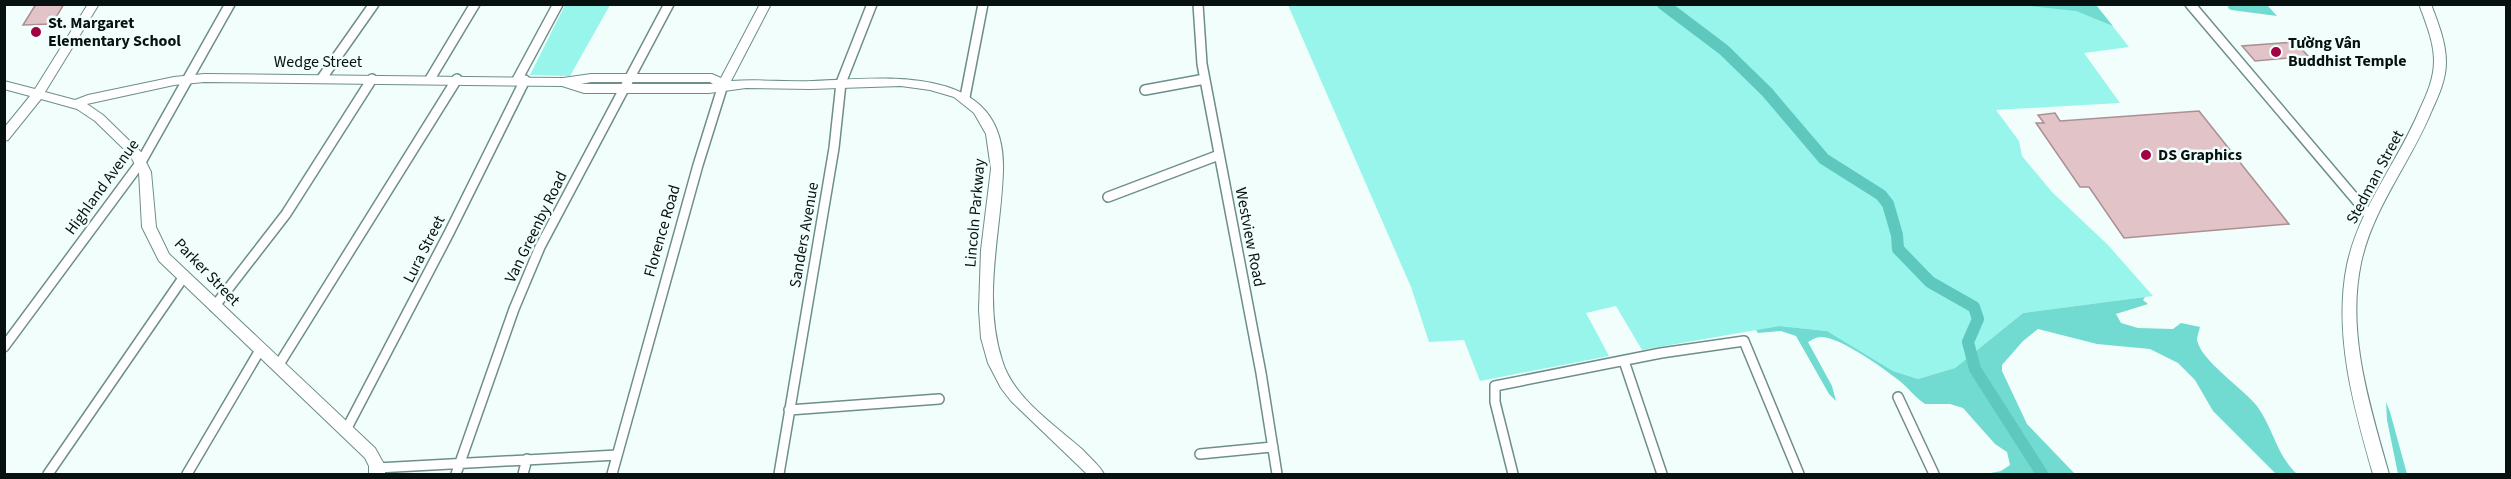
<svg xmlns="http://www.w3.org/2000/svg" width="2511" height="479" font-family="'Source Sans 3',sans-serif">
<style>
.green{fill:#97f5eb}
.forest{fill:#71dbd1}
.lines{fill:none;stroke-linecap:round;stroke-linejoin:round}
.canal{stroke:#5ec8be;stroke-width:12}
.building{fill:#e2c3c7;stroke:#ac8f93;stroke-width:1.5}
.street-casing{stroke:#6e8e8a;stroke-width:12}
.secondary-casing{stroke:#6e8e8a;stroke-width:2}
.street{stroke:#fff;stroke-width:9}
.secondary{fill:#fff;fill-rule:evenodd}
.poi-dot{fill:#a00242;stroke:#f1fefc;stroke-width:2}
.labels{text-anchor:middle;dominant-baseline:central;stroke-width:5;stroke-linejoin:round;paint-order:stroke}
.poi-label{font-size:16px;font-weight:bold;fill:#061110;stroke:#f1fefc;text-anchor:start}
.street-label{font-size:16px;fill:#061110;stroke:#f1fefc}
</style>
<rect width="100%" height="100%" fill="#f1fefc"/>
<path class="green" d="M565 5H610L570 76 530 75Z
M1288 5H2096L2129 47 2084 53 2120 103 1996 110 2019 141 2022 156 2052 192 2108 245 2153 296 2023 313 1955 368 1918 379 1893 371 1827 331 1779 326 1642 350 1616 306 1586 313 1609 356 1480 381 1464 340 1429 342 1411 287Z"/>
<path class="forest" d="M2229 4 2267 5 2277 16 2231 10 2228 8Z
M2019 5H2096L2113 26 2076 11Z
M2145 297 2143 300 2148 304 2116 314 2121 323 2138 328 2173 329 2181 323 2200 327C2199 331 2197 336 2197 340 2201 361 2244 389 2257 406 2273 428 2277 456 2297 474H2276L2213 411 2195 380 2178 363 2150 349 2097 344 2038 329 2023 341 2002 365V371L2027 424 2075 474H1986L2001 471 2010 465 2007 452 1995 444 1963 408 1950 404H1925C1916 398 1909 389 1901 382 1886 370 1839 336 1821 337 1816 337 1812 340 1808 342L1832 386 1836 401 1829 394 1796 336 1781 331 1758 333 1756 330 1779 326 1827 331 1893 371 1918 379 1955 368 2023 313Z
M2386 402 2390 412 2407 474H2398L2387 420Z"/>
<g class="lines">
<path class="canal" d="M1663 4 1724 50 1767 92 1824 159 1881 195 1888 204 1897 235 1898 249 1930 282 1974 307 1978 319 1968 342 1975 369 2042 474"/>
</g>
<path class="building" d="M36 4H64L52 24 23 25Z
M2295 42 2308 56 2255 61 2242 46Z
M2199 111 2289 224 2124 238 2089 187H2080L2036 123H2044L2038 115 2055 113 2060 121Z"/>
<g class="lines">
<defs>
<path id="street" d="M1198 4 1202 64 1261 373 1277 474
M2190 4 2369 215
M322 78 374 4
M430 79 475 4
M517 80 558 4
M1145 90 1205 79
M965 97 983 4
M1108 197 1219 155
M214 307 286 214 372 79
M4 347 141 162 230 4
M1624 361 1662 474
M278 366 457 79
M1898 397 1934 474
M789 410 939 399
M346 430 449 233 525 80
M1200 454 1273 447
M377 468 617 455
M48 474 183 278
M187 474 260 350
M456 474 514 309 540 247 669 4
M523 474 527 459
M612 474 698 165 723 85
M779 474 834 148 841 83 872 4
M1513 474 1495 402V386L1661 353 1744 341 1799 474"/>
<path id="secondary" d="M88 4H99L45 92 75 100 88 95 174 77 204 74 563 78 591 74H712L721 78 760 4H771L731 81C759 79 786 82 813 81 886 78 1007 62 1003 171 1001 234 982 297 1002 360 1013 398 1055 425 1083 450 1090 458 1099 465 1104 474H1087L1011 401 1001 388 988 363 981 338 979 310 981 250 991 169 986 134 974 113 954 97 930 90 901 86 810 89 746 88 709 93H584L562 86 204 82 174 85 87 104 103 115 141 152 151 172 156 227 169 254 375 448 385 466V474H369V466L365 458 159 261 142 227 139 172 130 155 95 121 77 109 41 99 8 140 4 141V128L30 96 4 89V81L35 89ZM591 82H710L713 84H581Z
M2419 4H2431C2438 23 2446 42 2446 62 2446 79 2439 95 2432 110 2411 162 2373 207 2361 263 2346 333 2370 406 2389 474H2373C2354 408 2333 334 2347 265 2359 208 2398 162 2420 109 2427 94 2434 78 2434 61 2434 42 2426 23 2419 4Z"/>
</defs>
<use href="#street" class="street-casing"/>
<use href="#secondary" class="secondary-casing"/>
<use href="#street" class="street"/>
<use href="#secondary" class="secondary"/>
</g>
<g class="poi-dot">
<circle cx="36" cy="32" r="6"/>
<circle cx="2276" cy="52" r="6"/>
<circle cx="2146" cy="155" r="6"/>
</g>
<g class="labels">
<g class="poi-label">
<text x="48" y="23">St. Margaret<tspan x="48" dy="18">Elementary School</tspan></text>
<text x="2288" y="43">Tường Vân<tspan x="2288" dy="18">Buddhist Temple</tspan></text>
<text x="2158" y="155">DS Graphics</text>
</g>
<g class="street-label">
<text x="318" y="62">Wedge Street</text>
<text transform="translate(2375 177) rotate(-62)">Stedman Street</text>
<text transform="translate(102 187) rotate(-54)">Highland Avenue</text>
<text transform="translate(975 213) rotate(-85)">Lincoln Parkway</text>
<text transform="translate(536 227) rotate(-64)">Van Greenby Road</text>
<text transform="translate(662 231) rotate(-74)">Florence Road</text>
<text transform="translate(804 235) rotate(-80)">Sanders Avenue</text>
<text transform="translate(1250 237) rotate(79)">Westview Road</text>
<text transform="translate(424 249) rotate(-63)">Lura Street</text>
<text transform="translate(207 272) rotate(46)">Parker Street</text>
</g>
</g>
<rect width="2511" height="479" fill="none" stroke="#061110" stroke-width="12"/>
</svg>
